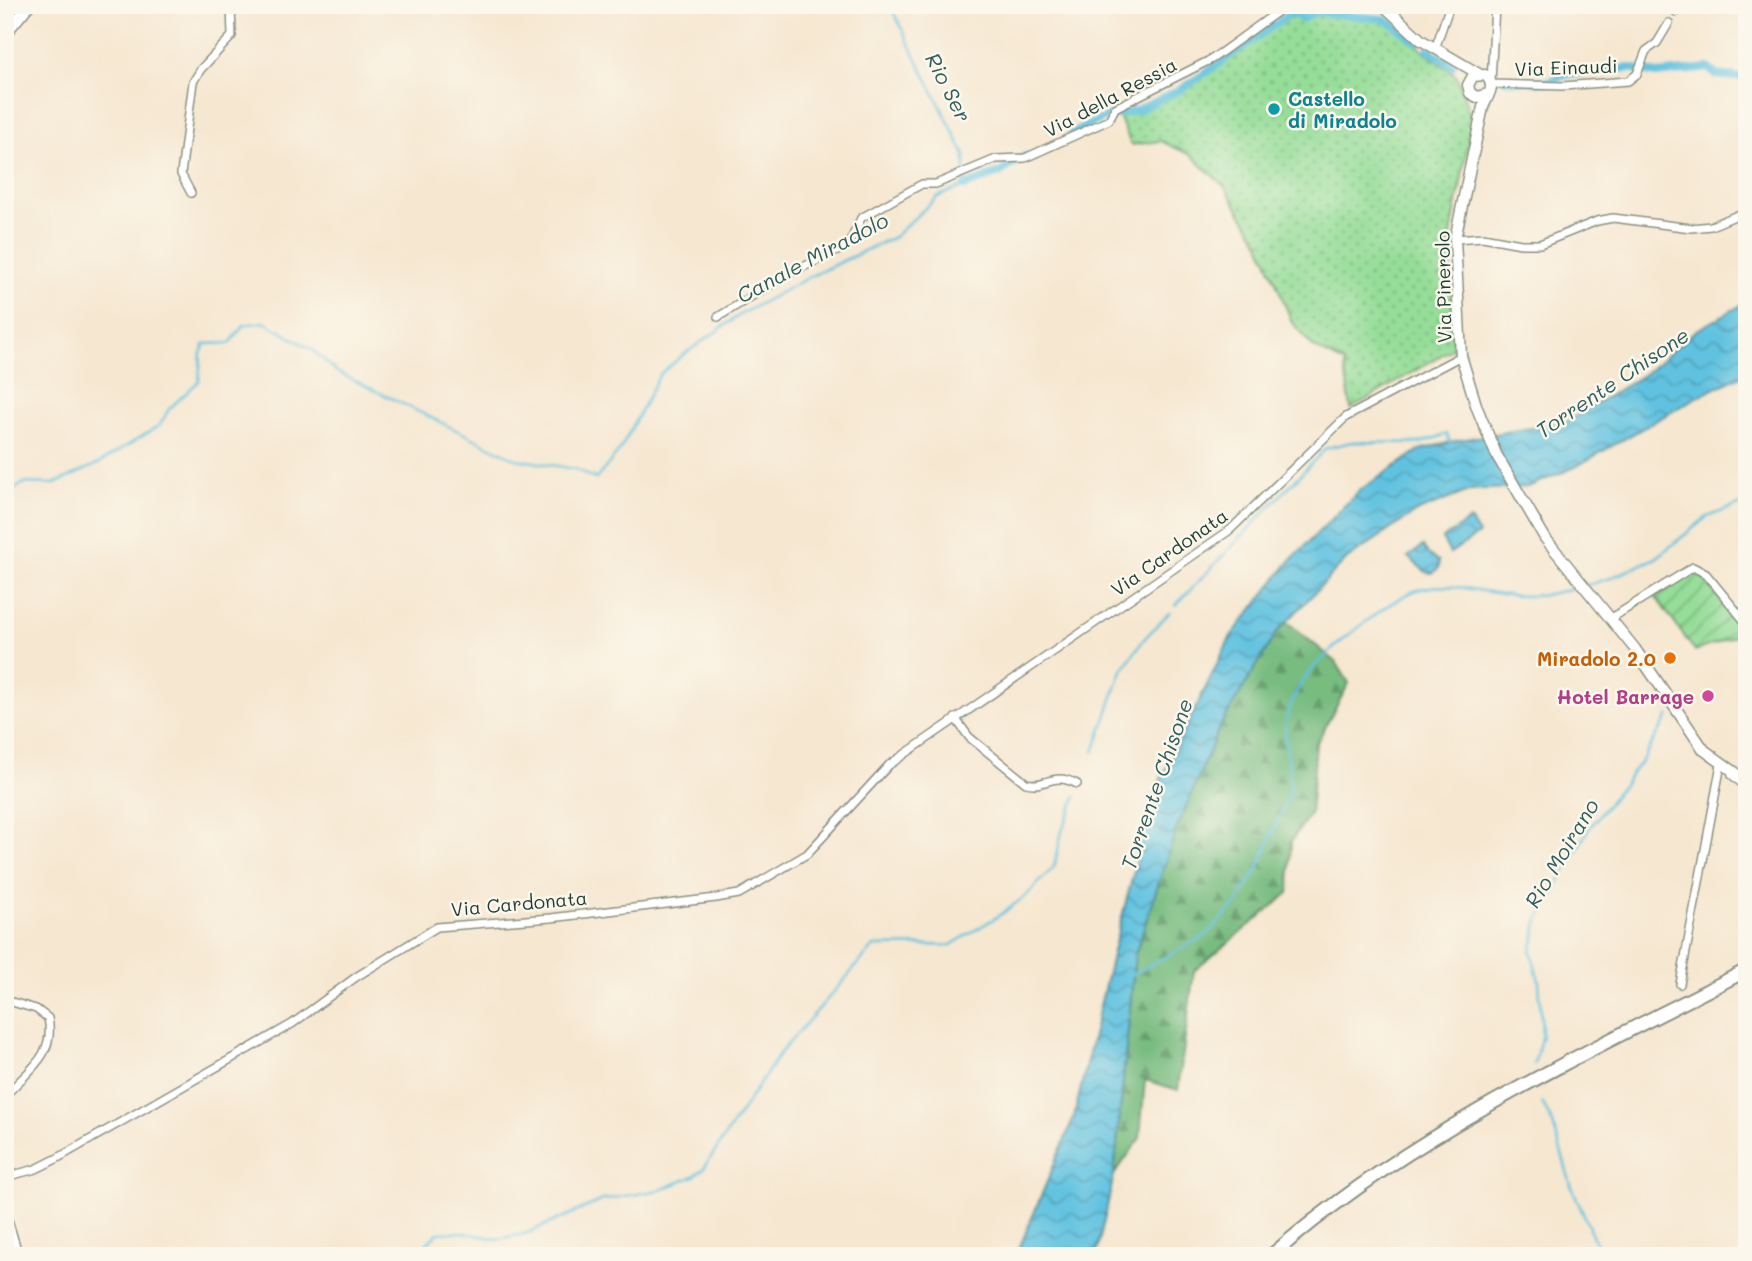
<svg xmlns="http://www.w3.org/2000/svg" width="1752" height="1261" font-family="Mali,sans-serif">
<style>
.grass{fill:url(#grass-dots);stroke:#5a8d66;stroke-width:2}
.forest{fill:url(#forest-firs);stroke:#4c7c5a;stroke-width:2}
.garden{fill:url(#garden-furrows);stroke:#5a8d66;stroke-width:2}
.water{fill:url(#water-waves);stroke:#40808a;stroke-width:2}
.lines{fill:none;stroke-linecap:round;stroke-linejoin:round}
.stream{stroke:#61c2e0;stroke-width:2.5}
.canal{stroke:#61c2e0;stroke-width:8}
.street-casing{stroke:#8a9282;stroke-width:10}
.secondary-casing{stroke:#8a9282;stroke-width:13}
.highway-casing{stroke:#8a9282;stroke-width:16}
.street{stroke:#fff;stroke-width:7}
.secondary{stroke:#fff;stroke-width:10}
.highway{stroke:#fff;stroke-width:12}
.culture-dot{fill:#0f9aa8;stroke:#fbf7ec;stroke-width:2.5}
.food-dot{fill:#e8710a;stroke:#fbf7ec;stroke-width:2.5}
.hotel-dot{fill:#d1479c;stroke:#fbf7ec;stroke-width:2.5}
.labels{text-anchor:middle;dominant-baseline:central;stroke-width:5;stroke-linejoin:round;paint-order:stroke}
.street-label{font-size:19px;fill:#1f3d34;stroke:#fbf7ec}
.culture-label{font-size:19px;font-weight:bold;fill:#0d838f;stroke:#fbf7ec;text-anchor:start}
.food-label{font-size:19px;font-weight:bold;fill:#c56008;stroke:#fbf7ec;text-anchor:end}
.hotel-label{font-size:19px;font-weight:bold;fill:#b23c85;stroke:#fbf7ec;text-anchor:end}
.water-label{font-size:21px;font-style:italic;fill:#305e5f;stroke:#fbf7ec}
</style>
<defs>
<pattern id="grass-dots" width="8" height="8" patternUnits="userSpaceOnUse" patternTransform="scale(1.75)"><rect width="8" height="8" fill="#95dd98"/><path d="M2 2h.1M6 6h.1" fill="none" stroke="#79b47d" stroke-width="1.8" stroke-linecap="round"/></pattern>
<pattern id="forest-firs" width="22" height="20" patternUnits="userSpaceOnUse" patternTransform="scale(1.75)"><rect width="22" height="20" fill="#78bc80"/><path d="M5 1l3.5 6h-7zM16 11l3.5 6h-7z" fill="#629a6a"/></pattern>
<pattern id="garden-furrows" width="10" height="10" patternUnits="userSpaceOnUse" patternTransform="scale(1.75)"><rect width="10" height="10" fill="#95dd98"/><path d="M-1 1l2-2M0 10L10 0M9 11l2-2" fill="none" stroke="#79b47d"/></pattern>
<pattern id="water-waves" width="16" height="10" patternUnits="userSpaceOnUse" patternTransform="scale(1.75)"><rect width="16" height="10" fill="#61c2e0"/><path d="M0 5q4-4 8 0t8 0" fill="none" stroke="#4f9fb6"/></pattern>
</defs>
<rect width="100%" height="100%" fill="#fbf7ec"/>
<filter id="ink" filterUnits="userSpaceOnUse"><feTurbulence type="fractalNoise" baseFrequency=".0143" numOctaves="2"/><feDisplacementMap in="SourceGraphic" scale="14" xChannelSelector="R" yChannelSelector="G"/><feConvolveMatrix kernelMatrix="1 2 1 2 8 2 1 2 1" color-interpolation-filters="sRGB"/></filter>
<filter id="wash" filterUnits="userSpaceOnUse"><feTurbulence type="fractalNoise" baseFrequency=".00686" numOctaves="4" result="noise"/><feDisplacementMap in="SourceGraphic" scale="28" xChannelSelector="R" yChannelSelector="G"/><feGaussianBlur stdDeviation="1.57" result="paint"/><feColorMatrix in="noise" values="0 0 0 0 0 0 0 0 0 0 0 0 0 0 0 0 0 1.4 0 .05"/><feComposite in="paint" operator="in"/></filter>
<g filter="url(#wash)">
<rect width="100%" height="100%" fill="#f6e7d0"/>
<path class="grass" d="M1325 14 1385 21 1457 76 1472 122 1450 240 1453 348 1351 409 1344 363 1313 347 1292 322 1260 243 1224 186 1191 155 1161 141 1131 145 1119 116 1185 85 1290 15Z"/>
<path class="forest" d="M1287 622 1336 662 1349 683 1316 744 1310 814 1291 842 1289 893 1194 971 1178 1090 1145 1080 1140 1138 1114 1175 1135 955 1177 828 1219 728 1277 632Z"/>
<path class="garden" d="M1692 571 1698 572 1743 629 1732 637 1695 651 1655 596Z"/>
<path class="water" d="M1747 302V373L1699 396 1575 467 1528 487 1471 490 1416 512 1347 559 1277 632 1219 728 1177 828 1135 954 1114 1175 1096 1256H1016L1074 1117 1113 951 1155 791 1231 636 1291 560 1360 490 1420 450 1459 440 1566 422 1646 373 1695 331Z
M1470 520 1479 534 1450 553 1442 539Z
M1423 546 1428 554 1439 561V568L1433 573 1426 572 1408 557Z"/>
<g class="lines">
<path class="stream" d="M5 496 24 483 54 484 98 464 160 425 169 409 199 381 201 353 205 344 230 343 244 325 264 322 313 350 337 372 516 459 575 469 596 479 620 450 660 374 683 355 741 314 813 275 894 237 937 197 965 186V155L890 5
M1587 585 1608 579 1656 558 1707 517 1747 502
M1176 605 1326 448 1352 442 1420 443 1447 434 1450 443
M1094 752 1122 670 1144 639 1169 613
M1133 974 1205 936 1234 907 1258 869 1290 791C1292 764 1280 738 1288 712 1297 682 1318 660 1342 641 1363 623 1387 604 1412 592 1446 577 1488 596 1523 596 1541 597 1563 591 1581 586
M1534 1064 1542 1035 1539 981 1531 951 1539 919 1588 830 1643 759 1669 715
M1542 1102 1553 1124 1571 1185 1601 1256
M414 1256 438 1233 460 1232 498 1239 525 1234 603 1200 660 1190 694 1176 704 1168 780 1053 874 946 951 945 1000 915 1027 895 1054 867 1062 831 1076 797"/>
<path class="canal" d="M1428 49 1452 66
M1505 80 1545 82 1570 74 1630 68 1657 74 1708 68 1716 75 1747 78
M1071 134 1105 117 1138 110 1182 89 1293 12 1302 19 1316 12 1385 19 1418 42
M965 186 1001 172 1025 156"/>
</g>
</g>
<g filter="url(#ink)">
<g class="lines">
<defs>
<path id="street" d="M1676 12 1683 5
M1435 49 1450 5
M1491 82 1495 5
M1492 84 1563 86 1628 81 1637 74 1646 51 1657 43 1669 23
M191 193 181 174 193 82 201 69 232 36 231 5
M1455 239 1483 237 1521 244H1540L1597 221 1613 218 1691 228 1711 226 1747 211
M718 317 788 274 848 246 861 218 922 184H936L996 159 1025 158 1109 120 1115 108 1212 59 1287 5
M1610 619 1693 567 1706 574 1747 624
M955 718 969 737 1026 783C1047 788 1052 771 1077 784
M1732 775 1747 788
M1680 984 1721 764
M5 1000 36 1009 48 1018C56 1056 27 1071 5 1096
M5 1177 36 1169 58 1158 292 1024 356 977 437 927 551 918 716 898 739 894 807 854 889 765 1230 530 1346 417 1461 356
M5 1210 19 1256"/>
<path id="secondary" d="M1383 5 1421 40 1479 74
M5 34 29 5
M1488 94 1477 97 1470 93 1468 85 1473 76 1485 75C1497 85 1488 95 1483 107L1455 239 1461 356 1477 408 1496 454 1545 538 1635 649 1704 750 1747 781"/>
<path id="highway" d="M1271 1256C1413 1131 1580 1057 1747 970"/>
</defs>
<use href="#street" class="street-casing"/>
<use href="#secondary" class="secondary-casing"/>
<use href="#highway" class="highway-casing"/>
<use href="#street" class="street"/>
<use href="#secondary" class="secondary"/>
<use href="#highway" class="highway"/>
</g>
</g>
<circle class="culture-dot" cx="1274" cy="109" r="7"/>
<circle class="food-dot" cx="1670" cy="658" r="7"/>
<circle class="hotel-dot" cx="1708" cy="696" r="7"/>
<g class="labels">
<g class="street-label">
<text transform="translate(1566 67) rotate(-2)">Via Einaudi</text>
<text transform="translate(1110 97) rotate(-28)">Via della Ressia</text>
<text transform="translate(1443 287) rotate(-91)">Via Pinerolo</text>
<text transform="translate(1169 552) rotate(-35)">Via Cardonata</text>
<text transform="translate(519 903) rotate(-5)">Via Cardonata</text>
</g>
<g class="culture-label">
<text x="1288" y="98">Castello<tspan x="1288" dy="22">di Miradolo</tspan></text>
</g>
<g class="food-label">
<text x="1656" y="658">Miradolo 2.0</text>
</g>
<g class="hotel-label">
<text x="1694" y="696">Hotel Barrage</text>
</g>
<g class="water-label">
<text transform="translate(949 87) rotate(63)">Rio Ser</text>
<text transform="translate(812 257) rotate(-28)">Canale Miradolo</text>
<text transform="translate(1612 382) rotate(-34)">Torrente Chisone</text>
<text transform="translate(1156 784) rotate(-71)">Torrente Chisone</text>
<text transform="translate(1561 853) rotate(-59)">Rio Moirano</text>
</g>
</g>
<rect width="1752" height="1261" fill="none" stroke="#fbf7ec" stroke-width="28"/>
</svg>
